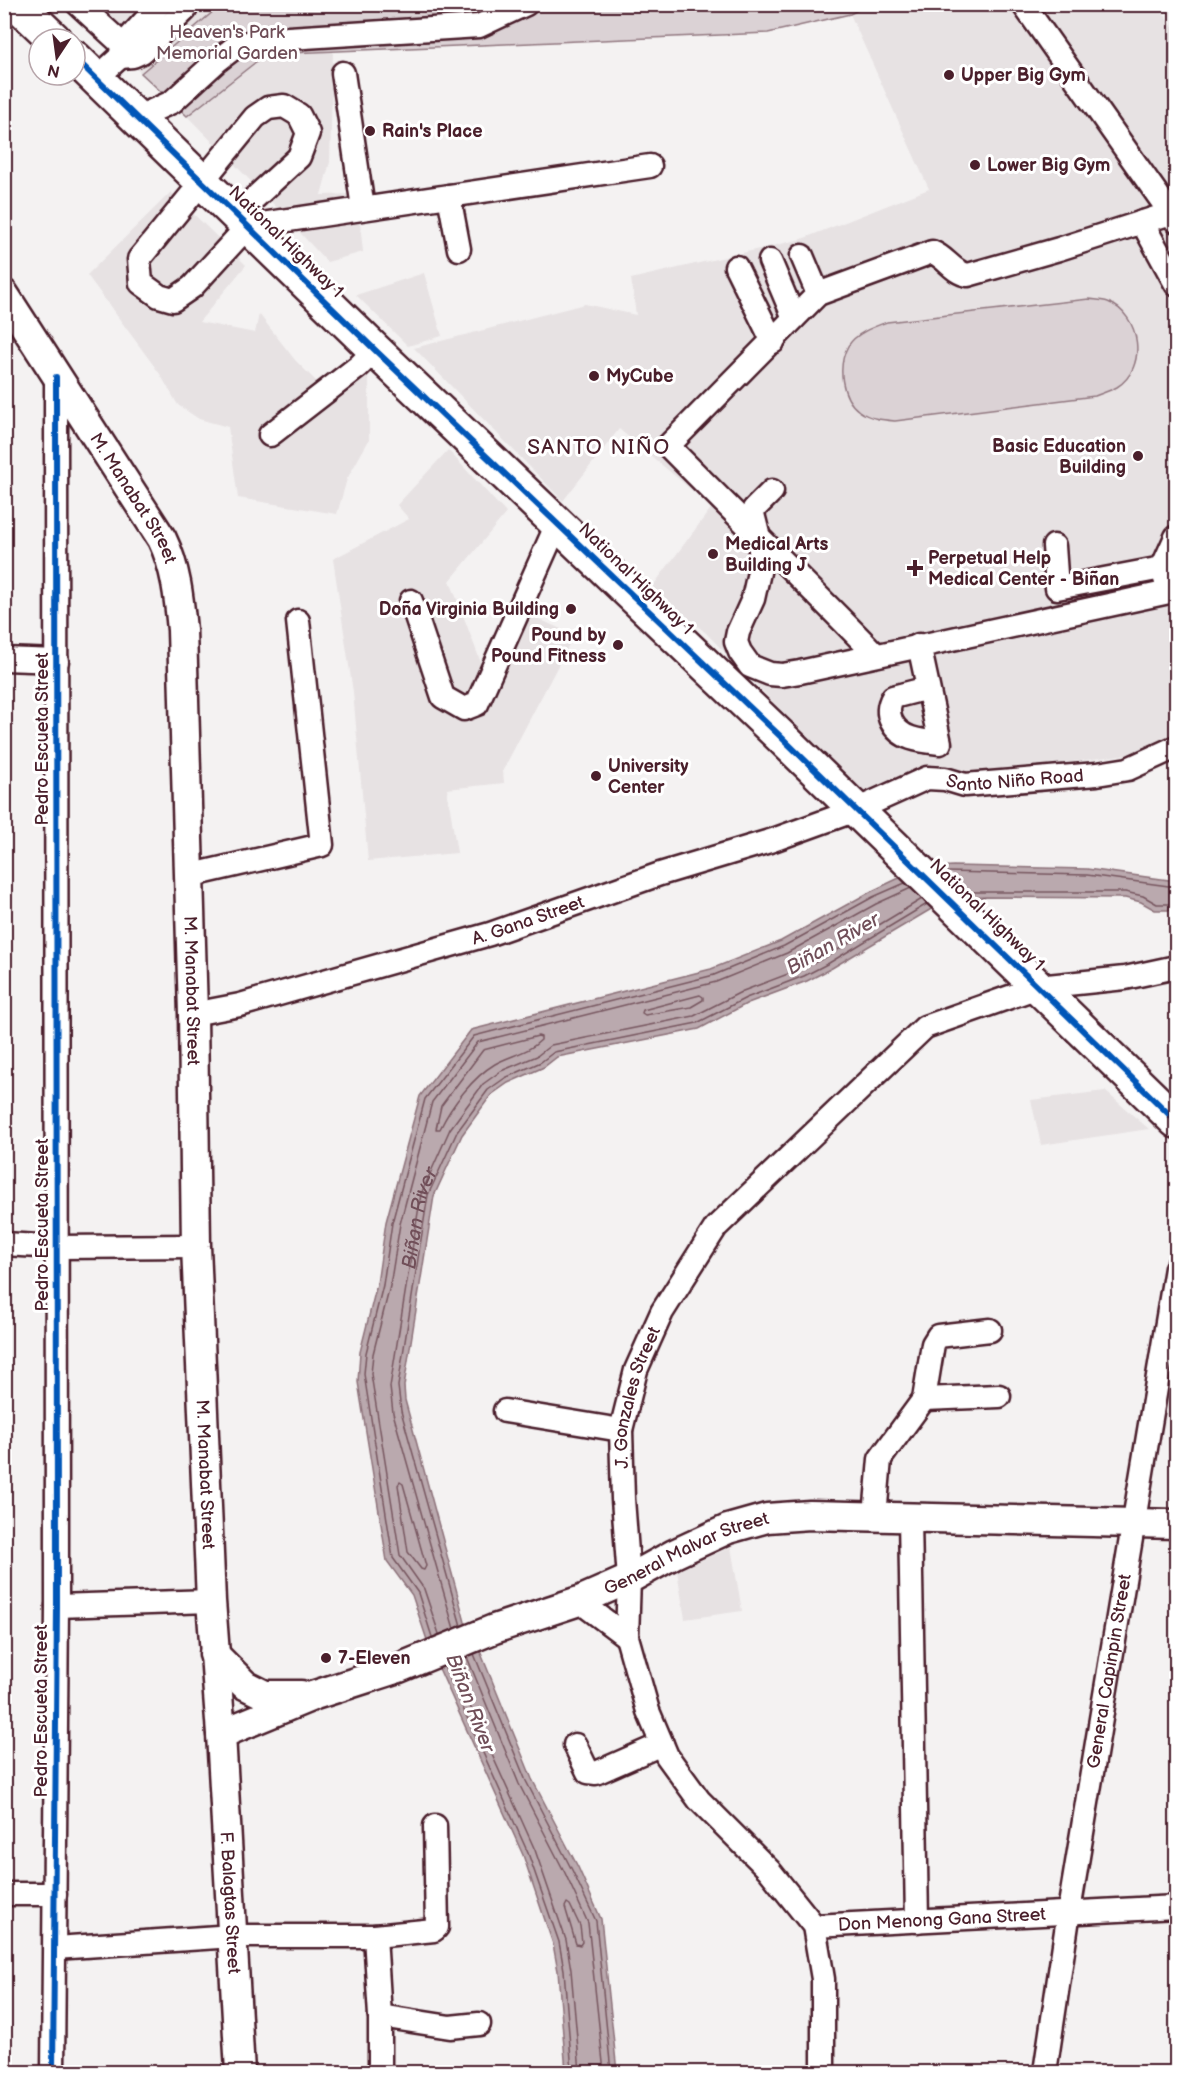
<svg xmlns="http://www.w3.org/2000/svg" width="1181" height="2077" font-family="'Balsamiq Sans',sans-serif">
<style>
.built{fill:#e7e2e3}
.green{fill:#dbd2d5;stroke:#927880;stroke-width:1.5}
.water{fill:#baa9ae;stroke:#8d727a;stroke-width:1.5}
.pier{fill:#f4f2f2}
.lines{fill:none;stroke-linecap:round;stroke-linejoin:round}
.shore{stroke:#77565f;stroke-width:1.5}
.minor-casing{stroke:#4a1f2b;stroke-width:27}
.major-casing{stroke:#4a1f2b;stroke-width:33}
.highway-casing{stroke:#4a1f2b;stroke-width:38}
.minor{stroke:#fff;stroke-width:22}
.major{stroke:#fff;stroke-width:28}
.highway{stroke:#fff;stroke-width:33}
.cycleway-casing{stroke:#fff;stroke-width:10}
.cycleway{stroke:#0057b8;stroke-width:6}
.poi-dot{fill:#4a1f2b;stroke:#fff;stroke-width:2}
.labels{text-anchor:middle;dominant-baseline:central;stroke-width:6;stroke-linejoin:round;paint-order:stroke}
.park-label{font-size:18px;fill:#6e4c56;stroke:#fff}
.poi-label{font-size:18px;font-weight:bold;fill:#4a1f2b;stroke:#fff;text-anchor:start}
.street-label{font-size:18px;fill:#4a1f2b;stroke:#fff}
.water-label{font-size:20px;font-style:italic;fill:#714f59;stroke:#fff}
.quarter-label{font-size:21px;letter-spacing:1.5px;fill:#4a1f2b;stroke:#fff}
</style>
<rect width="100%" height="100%" fill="#f4f2f2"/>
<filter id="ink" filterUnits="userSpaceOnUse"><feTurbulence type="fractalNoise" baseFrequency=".0167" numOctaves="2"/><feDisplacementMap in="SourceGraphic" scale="12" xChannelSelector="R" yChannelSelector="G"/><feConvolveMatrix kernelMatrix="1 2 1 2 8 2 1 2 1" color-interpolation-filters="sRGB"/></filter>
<g filter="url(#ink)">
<path class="built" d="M66 5H221L141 73Z
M868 5H1158L1176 31V740L1143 752 1009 771 961 773 871 803 706 633 652 587 712 507 619 429 563 501 414 348 585 304 636 315 631 279 802 239 929 189 850 14Z
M333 51 330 162 321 195 357 194 363 252 327 262 281 212 187 116 266 54Z
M171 192 246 265 199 322 255 333 259 314 295 360 325 390 355 362 369 379V440L347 479 337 514 238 498 228 427 199 419 178 405 160 374 87 275Z
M424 273 442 336 408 346 356 295Z
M448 450 506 513 450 581 486 676 517 609 574 635 503 770 504 783 447 789 457 853 368 861 353 692 333 559 409 519 397 505Z
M1105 1091 1149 1129 1041 1145 1031 1100Z
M731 1547 742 1611 685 1619 677 1571Z"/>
<path class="green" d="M221 5H868L850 14 768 33 266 54 187 116 141 73Z
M1089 299C1095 300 1102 300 1108 302 1141 315 1148 368 1117 387 1110 391 1102 393 1095 396L895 421C883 420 870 419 859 411 841 398 837 366 848 346 856 333 873 327 887 322Z"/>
<path class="water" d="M953 866 1087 869 1176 881V910H1155L1141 902 1125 898 985 897 968 898 938 905 832 968 807 981 748 1003 699 1029 557 1057 544 1067 508 1083 491 1095 462 1135 434 1196 404 1386 405 1400 465 1622 478 1646 532 1779 578 1867 601 1919 617 2072H566L558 1971 553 1944 523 1855 429 1646 412 1595 387 1561 358 1382 360 1352 377 1284 386 1222 420 1096 471 1030 711 969 781 941 870 892 897 879 938 867Z"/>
<path class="pier" d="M941 864 979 901H969L933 911 897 876Z"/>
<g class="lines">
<g class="shore">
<path d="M946 872 1087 875 1176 887"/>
<path d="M967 892H1125L1143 896 1157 904H1176"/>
<path d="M700 995 703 997V1000L691 1007 645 1015 642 1013 643 1010Z"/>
<path d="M538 1036 541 1037V1040C528 1053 511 1055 495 1064 473 1077 451 1106 440 1129H436L441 1106 483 1050Z"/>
<path d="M400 1482 403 1484 426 1566 424 1570 421 1569 408 1552 398 1485Z"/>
<path d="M461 1626 401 1411 398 1386 428 1195 457 1132 488 1090 505 1078 541 1062 554 1052 697 1023 746 998 804 976 829 963 927 904"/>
<path id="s1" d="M454 1629 393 1413 390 1387 421 1194 450 1129 483 1084 501 1071 537 1056 551 1045 694 1016 743 991 801 969 826 957 922 899"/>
<path d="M439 1634 424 1589 400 1555 371 1374 373 1354 390 1286 400 1224 432 1102 478 1042 716 982 787 953 876 904 911 888"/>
<path d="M432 1637 418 1593 393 1558 364 1374 366 1353 383 1285 392 1223 425 1099 474 1036 714 975 784 946 873 897 905 883"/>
<path d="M474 1654 526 1781 572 1870 596 1921 611 2072"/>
<path d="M467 1657 519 1784 565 1873 588 1923 604 2072"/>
<path d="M451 1664 535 1850 566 1940 571 1970 580 2072"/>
<path d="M444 1666 528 1853 559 1942 564 1970 572 2072"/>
<path d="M567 1903 570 1905 580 1926 582 1942 580 1945 576 1944 565 1907Z"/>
</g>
<defs>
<g id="minor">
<path d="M78 4 123 45"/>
<path d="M1023 4 1176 221"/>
<path d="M120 57 133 56 142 52 185 10"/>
<path d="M343 73 363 208"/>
<path d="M97 78 120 57 123 45 160 4"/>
<path d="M136 118 172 102 217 61 235 47 257 40 479 26 526 4"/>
<path d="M449 196 459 249"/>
<path d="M236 215 299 157 308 133 299 115 284 106 268 108 255 117 139 259 141 283 159 296 173 300 192 287 248 226 650 166"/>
<path d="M1142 222 1176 284"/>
<path d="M802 256 818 294"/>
<path d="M770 261 794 318"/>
<path d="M736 267 773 342"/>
<path d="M270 435 359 366 375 350"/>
<path d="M772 491 754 509 753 514 759 538 761 563 753 599 738 632 736 642 740 652 750 666 770 674 782 675 800 672 1169 592 1176 588"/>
<path d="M1054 546 1057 588 1162 568"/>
<path d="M1166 582 1162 568 1176 537"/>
<path d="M411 601 443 697 464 709 477 704 557 524"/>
<path d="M919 645 940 743C930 742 920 741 911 738 893 732 883 714 893 697L928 688"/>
<path d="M876 655C808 585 737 516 668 446L818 294 932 252C946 257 953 273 968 275L1059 249 1171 213"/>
<path d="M4 659 57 661"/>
<path d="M188 876 322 845 298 621"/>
<path id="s2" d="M193 1014 240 1005 490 934 660 874 773 840 856 810 927 778 945 779 965 785 1097 774 1128 769 1176 747"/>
<path d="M4 1244 57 1247 196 1246"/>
<path d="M924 1399 999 1396"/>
<path d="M505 1411 621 1430"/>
<path d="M875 1516 880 1459 924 1399 933 1344 938 1336 990 1330"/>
<path d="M910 1517 917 1921"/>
<path d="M579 1601 627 1637"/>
<path d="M57 1606 211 1601"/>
<path d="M575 1745 588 1772 596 1773 662 1744"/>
<path d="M4 1894H55"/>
<path id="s3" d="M814 1926 1176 1907"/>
<path d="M375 1936 380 2016V2072"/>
<path d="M55 1948 233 1936H375L434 1930 437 1927 435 1826"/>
<path d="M380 2016 450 2027 479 2024"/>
<path d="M53 2072 57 1606 56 377"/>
<path id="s4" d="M823 2072V1979L814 1926 769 1870 699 1800 667 1756 648 1711 627 1637 629 1579 623 1499 621 1430 636 1370 662 1312 716 1227 925 1027 1038 987 1125 978 1176 967"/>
<path id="s5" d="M1045 2072 1069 1911 1176 1268"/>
</g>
<g id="major">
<path id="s6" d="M4 294 162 539C176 568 179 598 182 630L193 1014 196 1246 211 1601 221 1734 240 2072"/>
<path d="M214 1654 245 1685 265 1695H301"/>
<path id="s7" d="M221 1734 315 1695 399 1668 494 1629 579 1601 629 1579 674 1554 728 1529 767 1518 810 1515 1176 1524"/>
</g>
<path id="highway" d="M17 4 54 39
M75 58 375 350 778 734 1176 1121"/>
</defs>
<use href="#minor" class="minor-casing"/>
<use href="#major" class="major-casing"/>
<use href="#highway" class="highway-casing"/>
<use href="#minor" class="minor"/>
<use href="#major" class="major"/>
<use href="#highway" class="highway"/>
<defs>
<path id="cycleway" d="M75 58 375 350 778 734 1176 1121
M53 2072 57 1606 56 377"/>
</defs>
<use href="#cycleway" class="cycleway-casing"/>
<use href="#cycleway" class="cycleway"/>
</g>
</g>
<g class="poi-dot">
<circle cx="949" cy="75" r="6"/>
<circle cx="370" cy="131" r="6"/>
<circle cx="975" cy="165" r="6"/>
<circle cx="594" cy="376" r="6"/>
<circle cx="1138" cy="456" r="6"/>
<circle cx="713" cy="554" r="6"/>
<path d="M912 559h6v6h6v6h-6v6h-6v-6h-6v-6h6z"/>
<circle cx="571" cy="609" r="6"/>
<circle cx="618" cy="645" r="6"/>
<circle cx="596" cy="776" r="6"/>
<circle cx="326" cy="1658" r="6"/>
</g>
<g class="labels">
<g class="park-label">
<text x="227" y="32">Heaven's Park<tspan x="227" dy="21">Memorial Garden</tspan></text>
</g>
<g class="poi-label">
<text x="961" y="75">Upper Big Gym</text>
<text x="382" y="131">Rain's Place</text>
<text x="987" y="165">Lower Big Gym</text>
<text x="606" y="376">MyCube</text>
<text x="1126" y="446" text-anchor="end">Basic Education<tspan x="1126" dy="21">Building</tspan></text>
<text x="725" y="544">Medical Arts<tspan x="725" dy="21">Building J</tspan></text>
<text x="928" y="558">Perpetual Help<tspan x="928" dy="21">Medical Center - Biñan</tspan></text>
<text x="559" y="609" text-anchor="end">Doña Virginia Building</text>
<text x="606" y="635" text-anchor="end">Pound by<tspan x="606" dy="21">Pound Fitness</tspan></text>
<text x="608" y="766">University<tspan x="608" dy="21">Center</tspan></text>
<text x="338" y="1658">7-Eleven</text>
</g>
<g class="street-label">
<text transform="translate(286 242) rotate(44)">National Highway 1</text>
<text stroke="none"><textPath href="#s6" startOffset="242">M. Manabat Street</textPath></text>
<text transform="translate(636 579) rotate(44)">National Highway 1</text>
<text transform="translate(42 739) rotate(-90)">Pedro Escueta Street</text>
<text stroke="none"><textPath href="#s2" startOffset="861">Santo Niño Road</textPath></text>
<text transform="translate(987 915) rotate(44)">National Highway 1</text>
<text stroke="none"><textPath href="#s2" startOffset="348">A. Gana Street</textPath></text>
<text stroke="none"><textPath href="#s6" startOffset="746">M. Manabat Street</textPath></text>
<text transform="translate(42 1225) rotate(-90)">Pedro Escueta Street</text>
<text stroke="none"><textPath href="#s4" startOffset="740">J. Gonzales Street</textPath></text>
<text stroke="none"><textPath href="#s6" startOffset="1230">M. Manabat Street</textPath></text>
<text stroke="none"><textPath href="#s7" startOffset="500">General Malvar Street</textPath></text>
<text stroke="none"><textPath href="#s5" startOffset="406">General Capinpin Street</textPath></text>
<text transform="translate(41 1711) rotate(-90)">Pedro Escueta Street</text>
<text stroke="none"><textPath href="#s6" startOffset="1659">F. Balagtas Street</textPath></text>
<text stroke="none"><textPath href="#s3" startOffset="128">Don Menong Gana Street</textPath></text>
</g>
<g class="water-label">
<text transform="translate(833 944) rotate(-30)">Biñan River</text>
<text stroke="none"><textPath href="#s1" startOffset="422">Biñan River</textPath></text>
<text transform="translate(470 1703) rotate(69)">Biñan River</text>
</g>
<g class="quarter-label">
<text x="599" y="447">SANTO NIÑO</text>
</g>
</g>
<rect width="1181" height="2077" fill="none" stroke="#fff" stroke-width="24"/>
<rect x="12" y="12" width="1157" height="2053" fill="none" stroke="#4a1f2b" stroke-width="2" filter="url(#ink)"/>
<g transform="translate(57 57) rotate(193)"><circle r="28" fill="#ffffff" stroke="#b7a5aa" stroke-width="1.5"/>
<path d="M0-4.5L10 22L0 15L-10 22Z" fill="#4a1f2b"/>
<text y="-9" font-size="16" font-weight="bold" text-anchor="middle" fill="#4a1f2b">N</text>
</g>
</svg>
